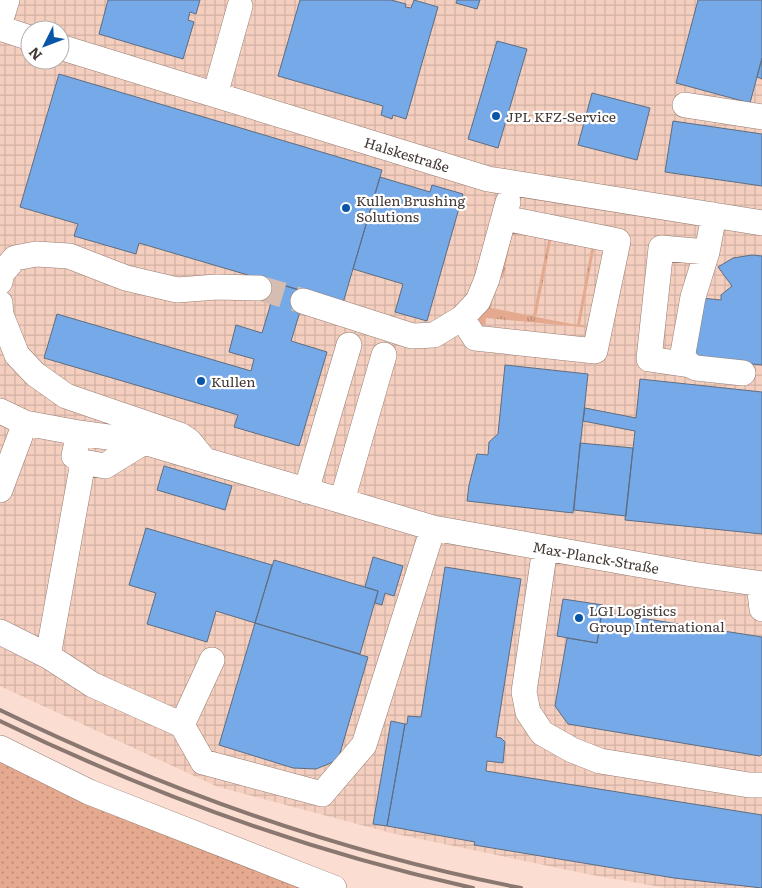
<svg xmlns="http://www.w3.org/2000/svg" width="762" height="888" font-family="Literata,serif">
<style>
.industrial{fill:url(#industrial-grid);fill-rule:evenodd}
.grass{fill:url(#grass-tufts)}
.garden{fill:url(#garden-dots)}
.building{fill:#76a9e8;stroke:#5e6d81}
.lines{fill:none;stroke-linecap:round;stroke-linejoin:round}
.minor-tunnel{stroke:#d6bdb2;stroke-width:25;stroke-dasharray:25 12;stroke-linecap:butt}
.minor-casing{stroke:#977d72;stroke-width:26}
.minor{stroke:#fff;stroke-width:25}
.rail{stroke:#8a7870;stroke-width:4}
.poi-dot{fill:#0856a5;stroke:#fff;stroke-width:2}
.labels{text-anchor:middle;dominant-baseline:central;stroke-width:4.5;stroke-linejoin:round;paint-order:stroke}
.poi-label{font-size:14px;fill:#443934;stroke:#fff;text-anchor:start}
.street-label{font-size:14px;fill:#443934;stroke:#fff}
</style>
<defs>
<pattern id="industrial-grid" width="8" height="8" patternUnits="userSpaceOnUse" patternTransform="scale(1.25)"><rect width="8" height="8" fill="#f4cfbf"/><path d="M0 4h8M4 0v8" fill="none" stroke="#d2b2a5"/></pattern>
<pattern id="grass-tufts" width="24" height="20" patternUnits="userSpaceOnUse" patternTransform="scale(1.25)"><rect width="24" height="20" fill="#e4a98f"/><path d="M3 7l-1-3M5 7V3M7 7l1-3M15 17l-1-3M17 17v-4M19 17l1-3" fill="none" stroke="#ba8b76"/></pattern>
<pattern id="garden-dots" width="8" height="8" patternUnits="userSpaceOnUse" patternTransform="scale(1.25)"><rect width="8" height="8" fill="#e4a98f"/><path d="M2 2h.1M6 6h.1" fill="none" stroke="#ba8b76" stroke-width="1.8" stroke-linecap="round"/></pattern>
</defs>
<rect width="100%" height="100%" fill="#fbded1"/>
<path class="industrial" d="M0 0H762V888H667L592 875 391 833 218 787 0 686ZM30 30H60V60H30Z"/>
<path class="grass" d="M521 230 519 235 512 234 503 278 497 277 491 308 533 316 549 235 552 236 536 317 577 325 592 244H595L580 325 592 328 486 318 484 331 478 327 477 317 510 233Z"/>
<path class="garden" d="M0 749 320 888H0Z"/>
<path class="building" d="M108 0H200L196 14 190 12 188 20 194 22 183 59 99 34Z
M300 0H391L406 4 405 7 411 8 414 0 438 7 406 119 393 115 392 119 381 115 383 106 278 76Z
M457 0H480L477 9 456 3Z
M698 0H762V58L750 103 676 83Z
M497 41 527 49 498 148 468 139Z
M762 58V79L757 77Z
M59 74 382 170 343 303 139 243 136 254 74 236 78 224 20 207Z
M592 93 650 108 637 160 578 145Z
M673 121 762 134V186L665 172Z
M380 177 430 192 432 185 463 194 427 321 395 312 403 284 353 269Z
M752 255 762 256V365L695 358 701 298 721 300V295L732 286 718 267 733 258Z
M277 283 306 292 291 341 327 352 299 446 234 427 238 415 44 358 57 314 251 371 254 359 229 352 236 325 262 333Z
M505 365 588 374 573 513 467 501 469 485 477 454 488 455 489 442 498 434Z
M640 379 762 392V534L625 520 635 431 583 421 585 408 636 418Z
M580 443 633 448 626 516 574 510Z
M164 466 232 486 225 510 157 490Z
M146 528 272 565 255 623 216 611 207 642 147 624 156 593 129 585Z
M373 557 403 566 394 596 385 593 382 605 375 603 378 591 365 587Z
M274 560 378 591 360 654 255 623Z
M445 567 521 579 496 737 501 738 505 742 503 763 487 761 486 771 762 815V888L674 878 474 845 475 842 387 826 405 724H407L408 716 421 717Z
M563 599 603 605 597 643 557 636Z
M602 612 762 637V754L760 756 568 724 555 706 567 638 597 643Z
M255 623 368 657 338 760 316 769 293 768 219 745Z
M391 721 405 724 387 826 373 824Z"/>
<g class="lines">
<path class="minor-tunnel" d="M259 288 303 301"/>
<defs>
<path id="minor" d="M0 22 7 0
M0 28 30 38
M60 47 488 179 762 223
M215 95 240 6
M685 105 762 117
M714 215 707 252 693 297 683 353C685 361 688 365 696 368L743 373
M0 282 2 273 15 258 36 254 69 256 126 278 177 290 217 287 259 288
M303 301 412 336 434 335 462 318 478 301 487 279 508 202
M0 303 1 315 17 355 35 374 66 396 180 435 189 441 203 458
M462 318 475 338 595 351 618 241 504 218
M690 365 649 359 661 248 707 252
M0 411 25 423
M144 442 105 466 83 462 74 456 79 433 144 442 433 528 692 574 762 584
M0 490 25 423 79 433
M306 491 349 345
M342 501 384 355
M545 548 524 692 528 712 542 733 572 750 600 761 749 785H762
M759 585 762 609
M0 632 48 656 93 685 182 725 203 762 322 794 364 745 433 528
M48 656 83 462
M182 725 212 660
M0 748 89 792 334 888"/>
</defs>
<use href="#minor" class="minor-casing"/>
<use href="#minor" class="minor"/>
<path class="rail" d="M0 710C165 790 341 853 521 888
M0 721C151 794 309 852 473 888"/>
</g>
<g class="poi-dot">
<circle cx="496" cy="116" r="5"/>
<circle cx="346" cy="208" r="5"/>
<circle cx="201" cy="381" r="5"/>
<circle cx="579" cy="618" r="5"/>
</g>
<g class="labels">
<g class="poi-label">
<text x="506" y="116">JPL KFZ-Service</text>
<text x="356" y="200">Kullen Brushing<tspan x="356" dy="16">Solutions</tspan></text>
<text x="211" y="381">Kullen</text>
<text x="589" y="610">LGI Logistics<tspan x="589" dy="16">Group International</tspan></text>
</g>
<g class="street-label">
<text transform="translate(407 154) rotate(17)">Halskestraße</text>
<text transform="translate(596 557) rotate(10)">Max-Planck-Straße</text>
</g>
</g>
<g transform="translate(45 45) rotate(228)"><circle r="24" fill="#ffffff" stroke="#b4b0ae"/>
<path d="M0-4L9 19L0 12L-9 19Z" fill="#0856a5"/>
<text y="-8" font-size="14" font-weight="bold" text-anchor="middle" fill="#443934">N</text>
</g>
</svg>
